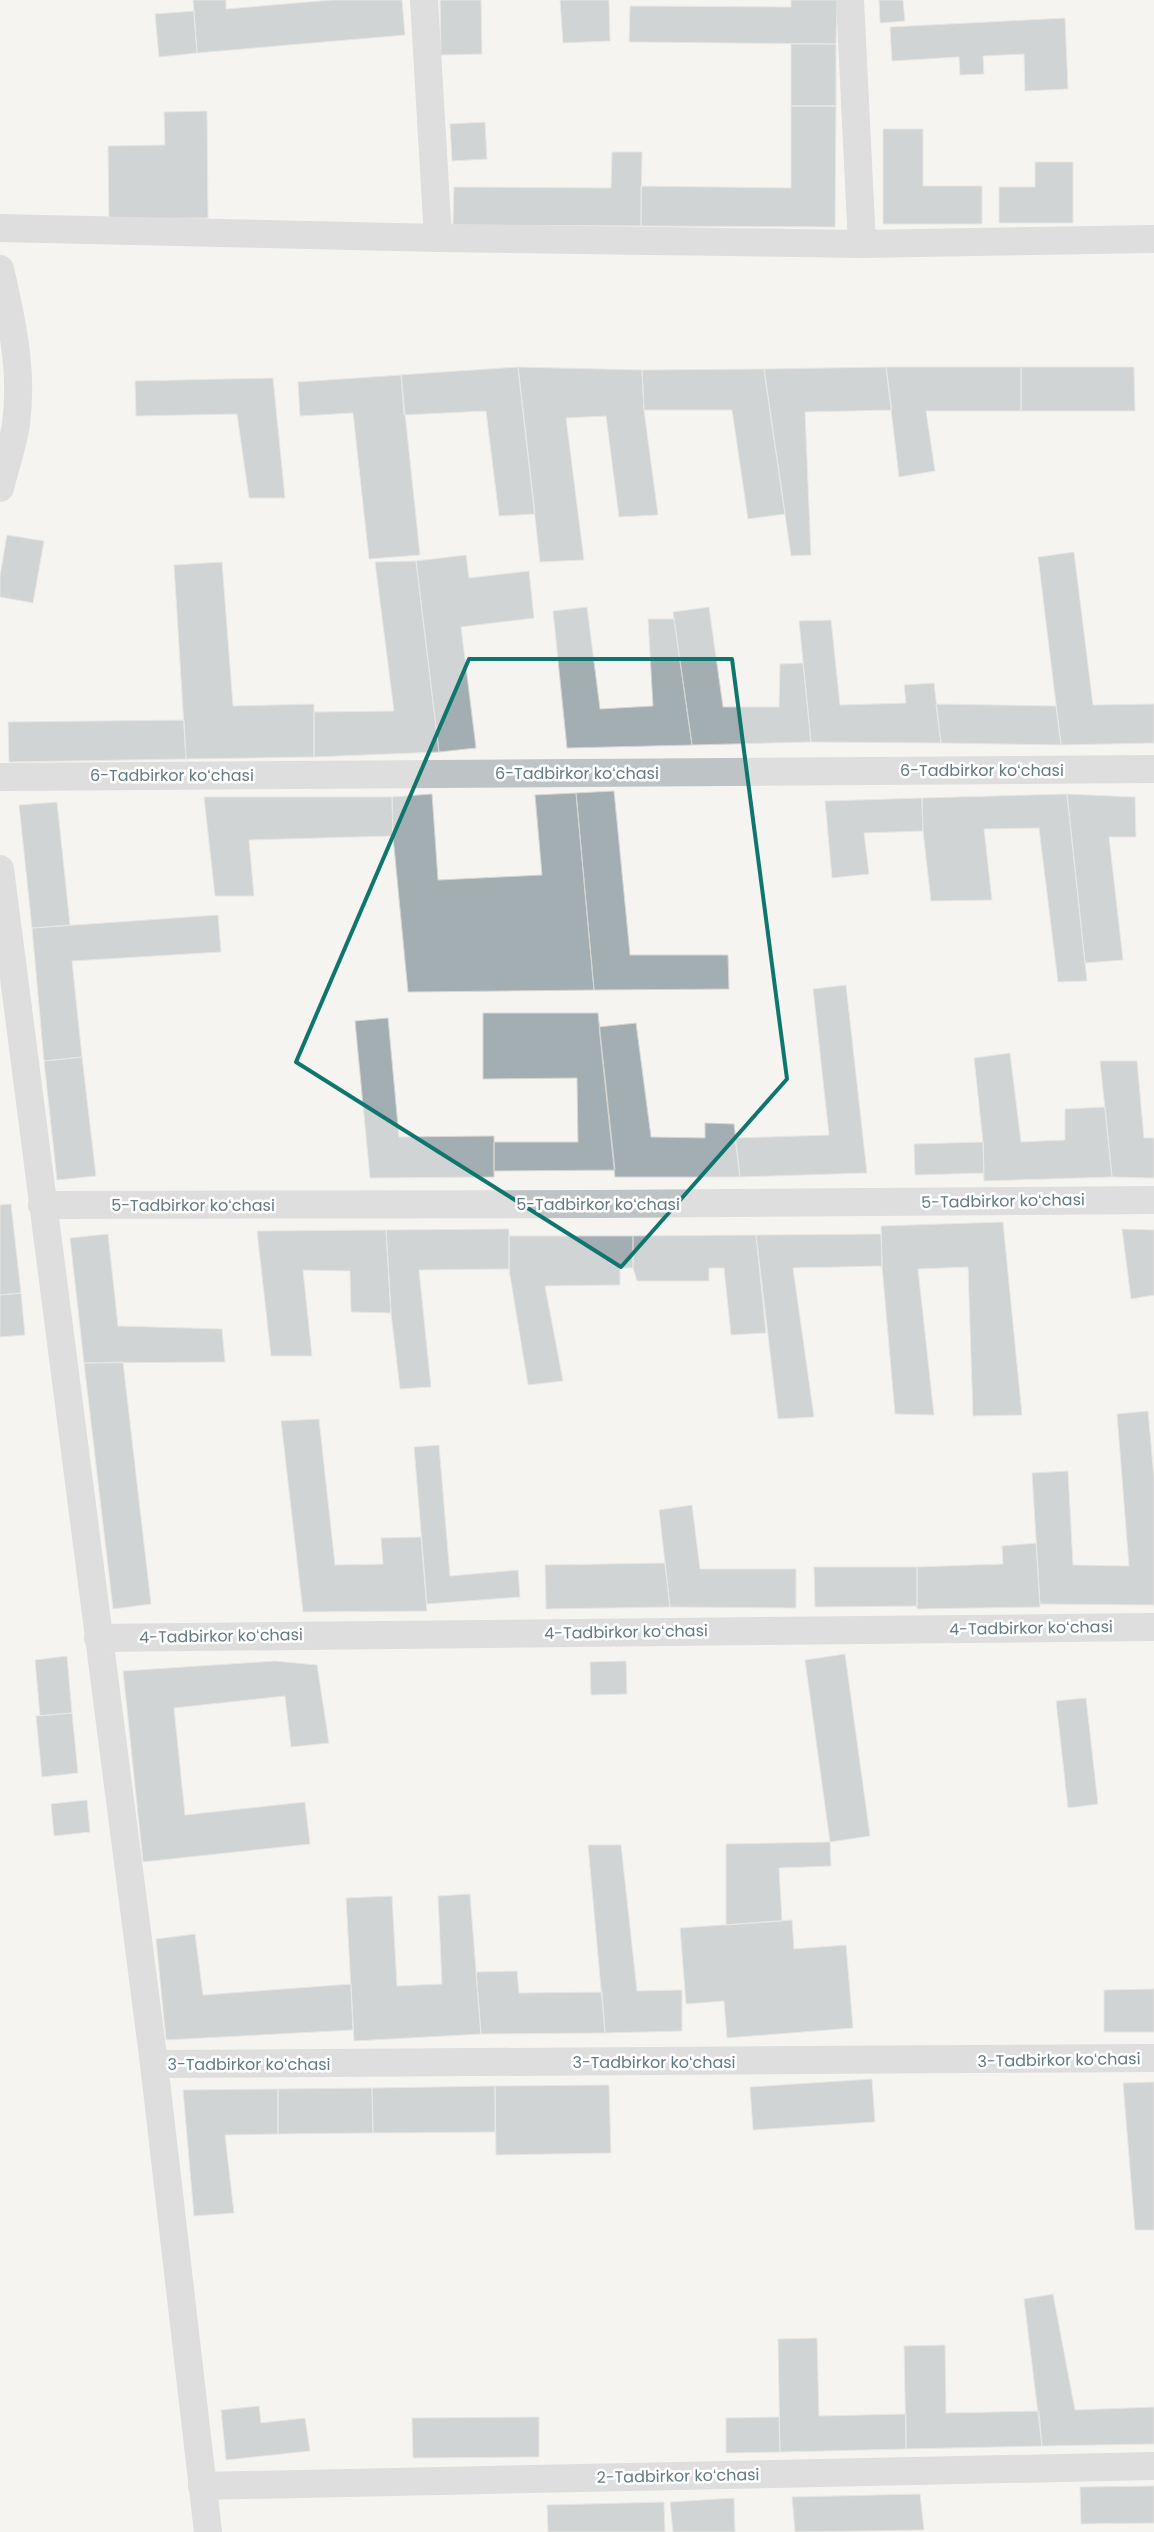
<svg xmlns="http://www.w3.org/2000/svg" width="1154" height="2532" font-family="Poppins,sans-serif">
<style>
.building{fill:#a2aeb1;stroke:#d6d6d4}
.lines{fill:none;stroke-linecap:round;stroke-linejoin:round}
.street{stroke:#bec3c5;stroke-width:28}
.marked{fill:none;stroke:#0f766e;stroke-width:4;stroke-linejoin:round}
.labels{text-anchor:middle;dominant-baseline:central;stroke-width:5;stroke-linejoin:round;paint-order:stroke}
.street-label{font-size:16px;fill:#647a82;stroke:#fff}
</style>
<rect width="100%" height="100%" fill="#f5f4f1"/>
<path class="building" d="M193 0H226V9L332 0H402L405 35 197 53Z
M440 0H481L482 54 441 55Z
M560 0H609L610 41 563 43Z
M791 0H837L836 44 629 42 630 6 791 7Z
M879 0H903L905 21 880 23Z
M194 11 197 53 159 57 155 14Z
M1065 18 1068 89 1025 91 1024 54 983 56 984 74 960 75 959 57 892 61 890 27Z
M791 44H836V106H791Z
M791 106H836L835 227 641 226V186L791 188Z
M207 111 208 218 109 219 108 146 165 145 164 112Z
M485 122 487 159 452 161 450 124Z
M883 129H923V186H982V224H883Z
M612 152H642L641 226 453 225 454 187 611 188Z
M1035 162H1073V223H999V187H1035Z
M518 367 535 514 499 516 486 411 404 415 401 375H398Z
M518 367 642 370 644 410 658 515 619 517 606 416 566 418 584 560 540 562Z
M886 367 892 410 805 412 811 555 791 556 764 369Z
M886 367H1021V411H926L935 471 899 477Z
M1021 367H1134L1135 411H1021Z
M764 369 785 514 748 519 732 410H644L642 370Z
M401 375 420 555 369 559 353 413 300 416 298 382Z
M273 378 285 498H249L237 414 136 416 135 381Z
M7 535 44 541 33 603 0 597V576Z
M1074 552 1093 705 1154 704V743L1061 745 1038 557Z
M466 555 469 578 529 571 534 618 461 627 476 748 439 752 416 561Z
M416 561 439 752 314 757V712L394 711 375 562Z
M222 562 233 706 314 704V757L186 759 174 565Z
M587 607 600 709 653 706 648 619H674L692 745 567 748 553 611Z
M709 607 723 707H779L780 664 803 663 811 742 692 745 673 612Z
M831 620 840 705 906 703 904 685 934 683 941 743 811 742 799 621Z
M936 704 1056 706 1061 745 941 743Z
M184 720 186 759 9 762 8 722Z
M614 791 630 955H728L729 989 594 990 576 793Z
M576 793 594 990 408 992 393 836 392 797 432 794 438 880 542 875 535 795Z
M1067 794 1135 797 1136 837H1109L1123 960 1085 963Z
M1067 794 1087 981 1058 982 1039 828 984 829 992 900 931 901 923 831 922 798Z
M204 797H392L393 836 249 840 254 896H215Z
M922 798 923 831 864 833 869 874 832 878 825 801Z
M57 802 70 925 32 928 19 805Z
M218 915 221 952 72 961 82 1057 44 1061 32 928Z
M846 985 867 1173 740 1177 735 1138 829 1135 813 989Z
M483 1013H598L615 1170 494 1171V1142H578L577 1078 483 1079Z
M388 1018 399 1137 494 1136V1177L370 1178 355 1021Z
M636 1023 651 1137 705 1138V1123L734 1124 740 1177H615L599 1027Z
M1010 1053 1021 1142 1065 1140V1109L1105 1107 1112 1177 984 1181 983 1142 974 1058Z
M82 1057 96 1176 57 1180 44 1061Z
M1100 1061H1137L1144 1138H1154V1178L1112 1177Z
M983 1142 984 1173 915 1175 914 1144Z
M11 1204 21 1293 0 1295V1205Z
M1003 1222 1022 1415 973 1416 968 1267 918 1269 934 1415 895 1414 882 1266 881 1226Z
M509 1229V1269L419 1270 431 1387 400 1389 391 1313 386 1230Z
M1122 1229 1154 1230V1295L1131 1299Z
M386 1230 391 1313 351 1312 350 1271 303 1270 312 1356H271L257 1231Z
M108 1234 118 1326 222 1329 225 1362 84 1363 70 1238Z
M881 1234 882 1266 793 1268 814 1417 778 1419 756 1235Z
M756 1235 766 1333 731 1335 724 1268H709V1281H637L633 1268V1236Z
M509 1236H633V1268H620V1285L545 1286 563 1381 528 1385 509 1269Z
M21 1293 25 1335 0 1337V1295Z
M123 1362 151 1604 113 1609 84 1363Z
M1148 1411 1154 1478V1605L1040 1604 1032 1473 1068 1471 1073 1565 1129 1566 1117 1414Z
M319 1419 335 1565 383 1564 381 1538 421 1537 427 1611 303 1612 281 1421Z
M439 1445 450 1576 518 1570 520 1597 427 1604 414 1447Z
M692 1505 700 1569H796V1608L670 1607 659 1510Z
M1036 1543 1040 1607 917 1609V1567L1003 1564 1002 1546Z
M665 1563 670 1607 546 1609 545 1565Z
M814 1567H917V1606L815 1607Z
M845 1654 870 1836 830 1842 805 1660Z
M67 1656 72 1713 40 1716 35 1660Z
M275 1661 317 1665 329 1743 291 1747 285 1696 174 1708 185 1815 305 1802 310 1844 143 1862 123 1671Z
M626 1661 627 1694 591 1695 590 1662Z
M1086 1698 1098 1804 1068 1808 1056 1701Z
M72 1713 78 1773 42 1777 36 1716Z
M87 1800 90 1832 54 1836 51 1804Z
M830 1842 831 1866 779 1868 782 1921 726 1925V1844Z
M588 1845H621L637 1991 682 1990V2031L605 2033Z
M470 1894 481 2034 354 2041 346 1898 392 1896 397 1986 442 1984 438 1896Z
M792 1920 794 1949 846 1945 853 2028 727 2038 724 2001 686 2004 680 1928Z
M195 1934 203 1995 351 1984 353 2030 166 2040 156 1939Z
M517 1971 519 1993 602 1992 605 2033 481 2034 476 1972Z
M1154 1989V2032H1104V1990Z
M872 2079 875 2122 753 2130 750 2087Z
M1154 2082V2230H1135L1123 2083Z
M609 2085 611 2153 496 2155 495 2086Z
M495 2086V2132L373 2133 372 2088Z
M372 2088 373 2133 278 2134V2089Z
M278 2089V2134L225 2135 234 2213 194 2216 183 2090Z
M1053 2294 1075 2410 1154 2407V2444L1042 2446 1024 2299Z
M817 2338 819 2416 906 2414V2449L780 2452 778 2339Z
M945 2345 946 2413 1039 2411 1042 2446 906 2449 904 2346Z
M259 2406 261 2423 305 2418 310 2451 226 2460 221 2410Z
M539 2417V2457L413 2458 412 2418Z
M779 2417 780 2452 726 2453V2418Z
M1154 2486V2523L1081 2524 1080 2487Z
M920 2494 924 2530 795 2532 792 2497Z
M734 2498 735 2532H673L670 2502Z
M664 2502 665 2532H548L547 2505Z"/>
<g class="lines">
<path class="street" d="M424 0 438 238
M850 0 862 244
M0 228 438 238 862 244 1154 239
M0 269C12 321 23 371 16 424 13 445 5 467 0 488
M0 777 1154 769
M0 869 154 2064 208 2532
M42 1205 599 1204 1154 1200
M98 1638 1154 1627
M154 2064 1154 2058
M202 2486 1154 2466"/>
</g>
<path d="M0 0H1154V2532H0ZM469 659H732L787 1079 621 1267 296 1062Z" fill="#f5f4f1" fill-opacity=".55" fill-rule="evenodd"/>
<path class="marked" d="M469 659H732L787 1079 621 1267 296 1062Z"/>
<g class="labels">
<g class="street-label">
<text x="982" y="770">6-Tadbirkor koʻchasi</text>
<text x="577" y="773">6-Tadbirkor koʻchasi</text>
<text x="172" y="775">6-Tadbirkor koʻchasi</text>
<text transform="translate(1003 1201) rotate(-1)">5-Tadbirkor koʻchasi</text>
<text x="598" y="1204">5-Tadbirkor koʻchasi</text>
<text x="193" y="1205">5-Tadbirkor koʻchasi</text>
<text transform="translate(1031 1628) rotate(-1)">4-Tadbirkor koʻchasi</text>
<text transform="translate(626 1632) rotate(-1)">4-Tadbirkor koʻchasi</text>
<text transform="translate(221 1636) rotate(-1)">4-Tadbirkor koʻchasi</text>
<text transform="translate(1059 2060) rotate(-1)">3-Tadbirkor koʻchasi</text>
<text x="654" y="2062">3-Tadbirkor koʻchasi</text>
<text x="249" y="2064">3-Tadbirkor koʻchasi</text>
<text transform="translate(678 2476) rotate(-1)">2-Tadbirkor koʻchasi</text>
</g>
</g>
</svg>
